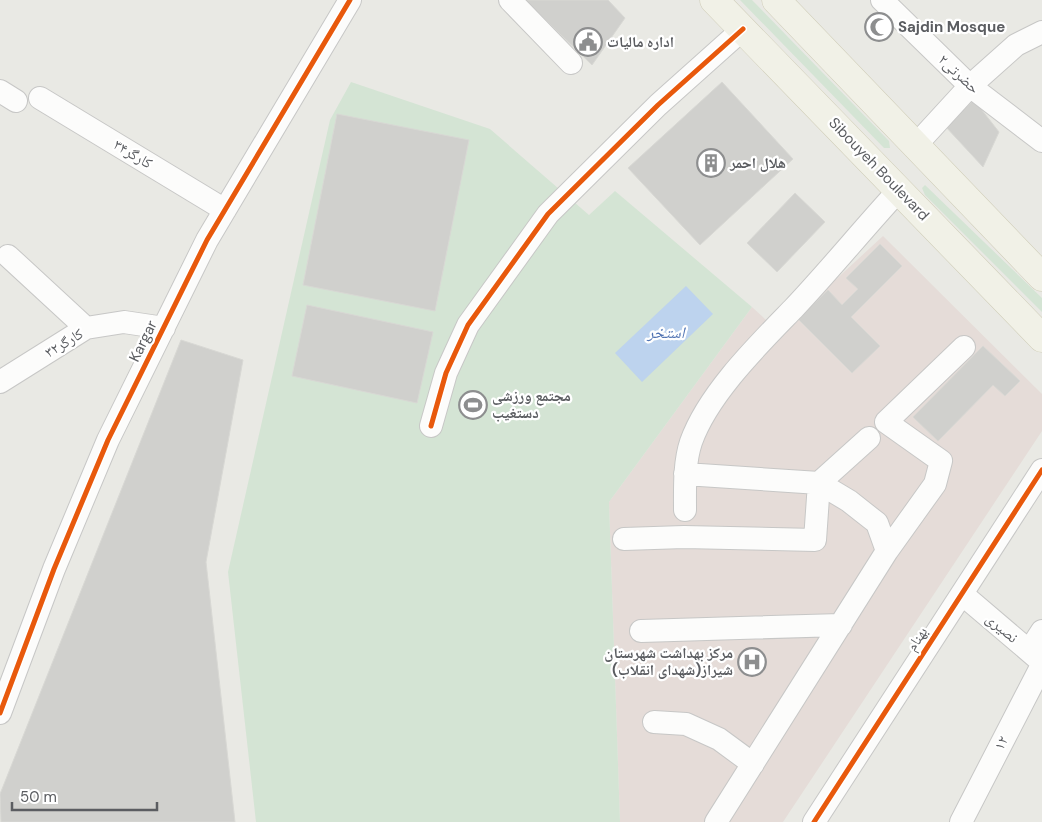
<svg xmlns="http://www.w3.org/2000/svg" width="1042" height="822" font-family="'DM Sans','Noto Naskh Arabic',sans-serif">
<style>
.medical{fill:#e5dcd8}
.green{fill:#d4e4d4}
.water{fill:#bdd3ee}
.building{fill:#d0d0cd;stroke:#d8d8d4}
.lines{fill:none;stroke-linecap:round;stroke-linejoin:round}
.minor-casing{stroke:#c7c7c6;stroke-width:24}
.major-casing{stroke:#cecbb5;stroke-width:29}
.minor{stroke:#fcfcfb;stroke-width:22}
.major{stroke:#f1f1e7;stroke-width:28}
.cycleway-casing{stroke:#fff;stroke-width:8}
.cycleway{stroke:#e8590c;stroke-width:5}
.labels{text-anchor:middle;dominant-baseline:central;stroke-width:4.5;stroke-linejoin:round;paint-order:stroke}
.poi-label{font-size:15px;font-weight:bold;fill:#5b5d61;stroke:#fff;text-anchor:start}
.street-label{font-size:15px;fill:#5b5d61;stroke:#fff}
.water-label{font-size:16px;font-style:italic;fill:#5174b3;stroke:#fff}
</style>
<rect width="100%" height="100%" fill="#e9e9e4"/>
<path class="medical" d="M883 236 1042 394V431L783 822H620L609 502 752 307 779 332Z"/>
<path class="green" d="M740 0H752L889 141 890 148H884Z
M351 82 490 129 589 215 615 191 752 307 609 502 620 822H256L228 572 330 120Z
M925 185 1042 298V312L925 195 922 188Z"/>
<path class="water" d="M686 286 713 314 642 382 615 353Z"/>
<path class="building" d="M525 0H608L625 18 592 65Z
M722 82 793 159 700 245 628 168Z
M974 100 999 132 983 167 945 126Z
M337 114 469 140 435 311 303 285Z
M795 193 825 222 777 272 747 243Z
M880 244 902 266 851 317 880 346 852 373 798 319 828 290 842 305 858 289 846 278Z
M307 305 433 332 417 403 292 376Z
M181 340 243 360 206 562 235 822H1L0 794Z
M983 346 1020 381 1005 396 993 385 938 441 913 417Z"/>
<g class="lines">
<defs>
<path id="minor" d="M510 0 571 63
M882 0 970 86 1042 141
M0 91 16 101
M40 98 225 210
M915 146 970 86 1016 45 1042 32
M8 256 86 328
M0 382 86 328 124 322 164 328
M431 426 446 373 468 325 548 214 658 105 743 29
M869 438 819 483 849 501 877 523 887 551
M685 510C685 488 684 463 691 442 708 394 758 345 793 309 829 271 863 229 899 190
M624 539 684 537 815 540 819 483 685 474
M962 594 1042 662
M641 631 841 625
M1029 651 1042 631
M0 713 54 569 108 440 207 240 350 0
M654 722 686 724 719 739 753 764
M716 822 887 551 935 484 941 461 886 422 964 347
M814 822 1042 470
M961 822 1042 665"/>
<path id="major" d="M714 0 1042 338
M776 0 1042 277"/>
</defs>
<use href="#minor" class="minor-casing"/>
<use href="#major" class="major-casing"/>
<use href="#minor" class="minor"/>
<use href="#major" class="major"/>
<defs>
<path id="cycleway" d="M431 426 446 373 468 325 548 214 658 105 743 29
M0 713 54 569 108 440 207 240 350 0
M814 822 1042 470"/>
</defs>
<use href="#cycleway" class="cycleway-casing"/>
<use href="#cycleway" class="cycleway"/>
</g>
<defs>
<symbol id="mosque-ring" viewBox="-11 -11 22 22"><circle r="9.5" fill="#fff" stroke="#8d8e8f" stroke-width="1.5"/><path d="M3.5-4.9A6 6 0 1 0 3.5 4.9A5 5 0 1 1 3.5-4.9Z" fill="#8d8e8f"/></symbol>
<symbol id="civic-ring" viewBox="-11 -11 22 22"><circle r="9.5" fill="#fff" stroke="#8d8e8f" stroke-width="1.5"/><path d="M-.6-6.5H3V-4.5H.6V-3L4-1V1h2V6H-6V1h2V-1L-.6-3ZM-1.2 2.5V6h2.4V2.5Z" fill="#8d8e8f"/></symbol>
<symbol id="building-ring" viewBox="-11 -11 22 22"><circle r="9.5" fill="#fff" stroke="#8d8e8f" stroke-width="1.5"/><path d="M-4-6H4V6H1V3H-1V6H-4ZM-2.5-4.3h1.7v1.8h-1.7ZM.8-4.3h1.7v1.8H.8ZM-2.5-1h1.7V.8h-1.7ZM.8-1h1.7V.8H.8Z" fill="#8d8e8f"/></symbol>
<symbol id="stadium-ring" viewBox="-11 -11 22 22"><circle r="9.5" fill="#fff" stroke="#8d8e8f" stroke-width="1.5"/><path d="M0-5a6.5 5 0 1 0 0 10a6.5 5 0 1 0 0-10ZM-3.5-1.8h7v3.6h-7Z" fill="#8d8e8f"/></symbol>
<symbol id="hospital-ring" viewBox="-11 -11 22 22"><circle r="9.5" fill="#fff" stroke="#8d8e8f" stroke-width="1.5"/><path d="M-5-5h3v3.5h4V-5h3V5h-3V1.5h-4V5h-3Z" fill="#8d8e8f"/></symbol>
</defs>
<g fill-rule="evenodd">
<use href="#mosque-ring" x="863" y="11" width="32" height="32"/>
<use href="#civic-ring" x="572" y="26" width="32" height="32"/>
<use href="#building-ring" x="695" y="147" width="32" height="32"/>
<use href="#stadium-ring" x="457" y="389" width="32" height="32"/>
<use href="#hospital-ring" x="736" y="646" width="32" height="32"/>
</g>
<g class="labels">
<g class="poi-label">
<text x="898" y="27">Sajdin Mosque</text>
<text x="607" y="42">اداره مالیات</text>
<text x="730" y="163">هلال احمر</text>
<text x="492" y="396">مجتمع ورزشی<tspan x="492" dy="17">دستغیب</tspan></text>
<text x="733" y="653" text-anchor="end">مرکز بهداشت شهرستان<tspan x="733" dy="17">شیراز(شهدای انقلاب)</tspan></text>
</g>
<g class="street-label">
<text transform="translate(959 74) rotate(43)">حضرتی۲</text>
<text transform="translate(133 154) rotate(31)">کارگر۳۴</text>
<text transform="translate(879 169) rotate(46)">Sibouyeh Boulevard</text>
<text transform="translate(143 341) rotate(-64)">Kargar</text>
<text transform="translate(64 343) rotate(-31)">کارگر۳۲</text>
<text transform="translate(1002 628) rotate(40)">نصیری</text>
<text transform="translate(917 639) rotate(-57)">بهنام</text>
<text transform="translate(1001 743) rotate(-63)">۱۲</text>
</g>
<g class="water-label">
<text x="666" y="332">استخر</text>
</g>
</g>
<path d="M12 802v8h145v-8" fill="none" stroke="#5b5d61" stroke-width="2.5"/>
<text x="20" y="802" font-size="15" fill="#5b5d61" stroke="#ffffff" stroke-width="4" paint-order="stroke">50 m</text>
</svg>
